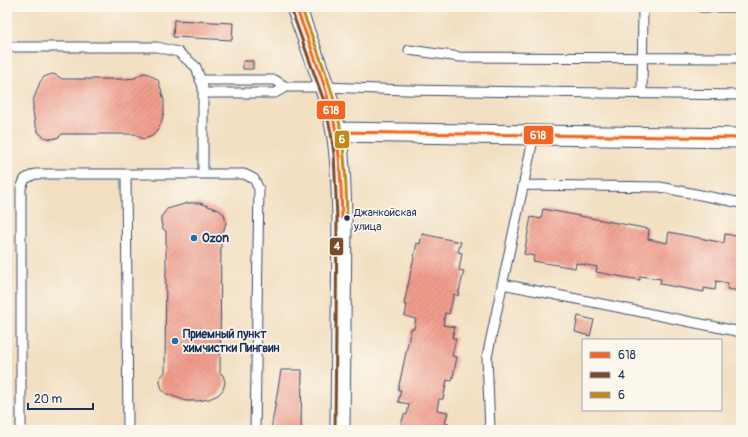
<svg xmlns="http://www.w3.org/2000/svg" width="748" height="437" font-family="Pangolin,sans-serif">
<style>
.building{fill:url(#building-hatch)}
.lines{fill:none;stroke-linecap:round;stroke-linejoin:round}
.lane-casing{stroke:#3b496d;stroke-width:11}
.street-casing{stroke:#3b496d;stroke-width:21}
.lane{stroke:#fff;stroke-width:9}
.street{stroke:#fff;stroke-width:19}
.bus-1-casing{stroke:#fbf7ec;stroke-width:6}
.bus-2-casing{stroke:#fbf7ec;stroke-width:6}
.bus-3-casing{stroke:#fbf7ec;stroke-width:6}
.bus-1{stroke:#f26522;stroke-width:3}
.bus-2{stroke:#7a4b2a;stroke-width:3}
.bus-3{stroke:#c08818;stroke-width:3}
.bus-dot{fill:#1b2f5e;stroke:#fbf7ec;stroke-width:1.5}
.poi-dot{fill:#1f6fb2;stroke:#fbf7ec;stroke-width:1.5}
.labels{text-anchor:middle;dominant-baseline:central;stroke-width:3.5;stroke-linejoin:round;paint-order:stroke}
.bus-label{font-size:11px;fill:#1b2f5e;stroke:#fbf7ec;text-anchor:start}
.poi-label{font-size:12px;font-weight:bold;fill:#1b2f5e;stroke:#fbf7ec;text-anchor:start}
.line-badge{stroke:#fbf7ec;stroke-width:1.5}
.badge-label{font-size:11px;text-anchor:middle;font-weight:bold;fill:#fff}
</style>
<defs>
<pattern id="building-hatch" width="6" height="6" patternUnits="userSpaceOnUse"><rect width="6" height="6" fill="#f19d8c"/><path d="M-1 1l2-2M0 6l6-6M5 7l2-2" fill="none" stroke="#c28076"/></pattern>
</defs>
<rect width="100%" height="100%" fill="#fbf7ec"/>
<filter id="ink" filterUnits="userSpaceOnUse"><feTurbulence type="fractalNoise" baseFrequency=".025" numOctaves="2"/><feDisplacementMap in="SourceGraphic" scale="8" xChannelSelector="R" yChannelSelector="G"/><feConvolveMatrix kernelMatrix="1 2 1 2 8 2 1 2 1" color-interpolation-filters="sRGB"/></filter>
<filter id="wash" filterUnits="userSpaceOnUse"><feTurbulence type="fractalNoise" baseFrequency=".012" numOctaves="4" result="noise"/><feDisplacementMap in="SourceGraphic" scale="16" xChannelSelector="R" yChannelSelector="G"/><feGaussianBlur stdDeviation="0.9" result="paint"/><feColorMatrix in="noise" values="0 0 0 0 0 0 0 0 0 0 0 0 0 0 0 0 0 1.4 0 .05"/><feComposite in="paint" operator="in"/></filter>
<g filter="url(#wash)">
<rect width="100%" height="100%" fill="#f2dfc1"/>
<g id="blocks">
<path class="building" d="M699 7H741V12H699Z
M174 20 233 23 232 40 173 37Z
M243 61H253V69H243Z
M145 73 149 74 158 80 161 89 164 101V112L161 123 157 131 152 136 145 139 141 138 135 134H62L59 137 52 139 44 137 39 133 35 124 33 112V101L40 82 44 77 52 74 56 75 62 79H125L135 78 141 74Z
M188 203H200L219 210 224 214 226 222 224 230 221 232 220 373 223 375 225 382 223 390 218 395 209 399 198 401H186L167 394 162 390 160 382V378L165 372 166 263V231L163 229 161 222V217L167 209Z
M543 209 649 229 648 239 667 243 669 232 724 243 725 234 741 237V291L727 289 728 283 716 281 715 290 704 288V292L660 284 661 279 640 276V280L596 272 597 267 576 263 575 268 533 261 534 256 524 254 531 217 541 219Z
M422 234 461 242 458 252 462 253 459 270 464 271 458 296 454 294 449 314 445 313 443 325 455 327 452 338H456L452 356 457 357 452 381 447 380 443 399H439L437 410 448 412 445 423 449 424 448 430H400L404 414 407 415 409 404 398 402 401 390H398L411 329H414L416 319 405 316 407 305 404 304 417 243 420 244Z
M578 316 594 320 590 336 575 332Z
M281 370H302L301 430H271Z"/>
</g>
</g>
<g filter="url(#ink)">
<use href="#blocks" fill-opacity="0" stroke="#3b496d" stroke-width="1"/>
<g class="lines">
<defs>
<path id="lane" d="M7 47H157L178 52 196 67 203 87V174
M409 50 460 57 741 58
M200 80H275L286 87H324L406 90 741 95
M203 93H275L286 87
M642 94 643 7
M126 174 128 430
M523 185 660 187 741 203
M502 284 741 332
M21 430V188L25 179 35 174H244L254 179 259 189 255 430
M490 430 487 357 534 135"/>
<path id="street" d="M296 7C310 48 328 89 336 132 341 160 341 190 342 218L340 430
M336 132 741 138"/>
</defs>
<use href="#lane" class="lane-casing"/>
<use href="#street" class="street-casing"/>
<use href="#lane" class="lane"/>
<use href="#street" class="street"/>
<defs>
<path id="bus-1" d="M296 7C311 48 328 89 336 132 341 161 341 190 342 218
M336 132 741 138"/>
<path id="bus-2" d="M291 9 324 101 331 133 334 154 337 218 335 430"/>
<path id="bus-3" d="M301 7C316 48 334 89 341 132 346 161 346 189 347 218"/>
</defs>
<use href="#bus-1" class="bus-1-casing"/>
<use href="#bus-2" class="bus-2-casing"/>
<use href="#bus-3" class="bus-3-casing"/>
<use href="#bus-1" class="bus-1"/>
<use href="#bus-2" class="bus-2"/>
<use href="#bus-3" class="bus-3"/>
</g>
</g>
<circle class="bus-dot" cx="347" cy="218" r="3.5"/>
<g class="poi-dot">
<circle cx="194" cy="238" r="4"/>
<circle cx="175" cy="341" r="4"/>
</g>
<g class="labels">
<g class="bus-label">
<text x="354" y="212">Джанкойская<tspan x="354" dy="14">улица</tspan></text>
</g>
<g class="poi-label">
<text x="202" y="238">Ozon</text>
<text x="183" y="334">Приемный пункт<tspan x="183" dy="14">химчистки Пингвин</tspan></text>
</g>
</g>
<g class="line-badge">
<rect x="316" y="100" width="30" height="20" rx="4" fill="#f26522"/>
<rect x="523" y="125" width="31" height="20" rx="4" fill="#f26522"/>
<rect x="334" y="130" width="16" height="19" rx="4" fill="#c08818"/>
<rect x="329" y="237" width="15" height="19" rx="4" fill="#7a4b2a"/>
</g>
<g class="badge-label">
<text x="331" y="114">618</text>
<text x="538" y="139">618</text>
<text x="342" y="143">6</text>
<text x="337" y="250">4</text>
</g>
<rect width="748" height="437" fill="none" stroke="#fbf7ec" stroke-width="24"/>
<rect x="582" y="339" width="140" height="72" fill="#fbf7ec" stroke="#a1a7b3"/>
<rect x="590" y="352" width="20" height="6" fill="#f26522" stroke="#a1a7b3"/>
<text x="618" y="359" font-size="12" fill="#1b2f5e">618</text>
<rect x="590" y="372" width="20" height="6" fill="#7a4b2a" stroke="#a1a7b3"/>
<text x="618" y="379" font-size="12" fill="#1b2f5e">4</text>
<rect x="590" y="392" width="20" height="6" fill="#c08818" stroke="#a1a7b3"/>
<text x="618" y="399" font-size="12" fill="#1b2f5e">6</text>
<path d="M28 403v6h65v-6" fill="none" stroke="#1b2f5e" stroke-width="2"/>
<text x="34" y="403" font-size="12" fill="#1b2f5e" stroke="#fbf7ec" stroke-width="3" paint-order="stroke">20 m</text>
</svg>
